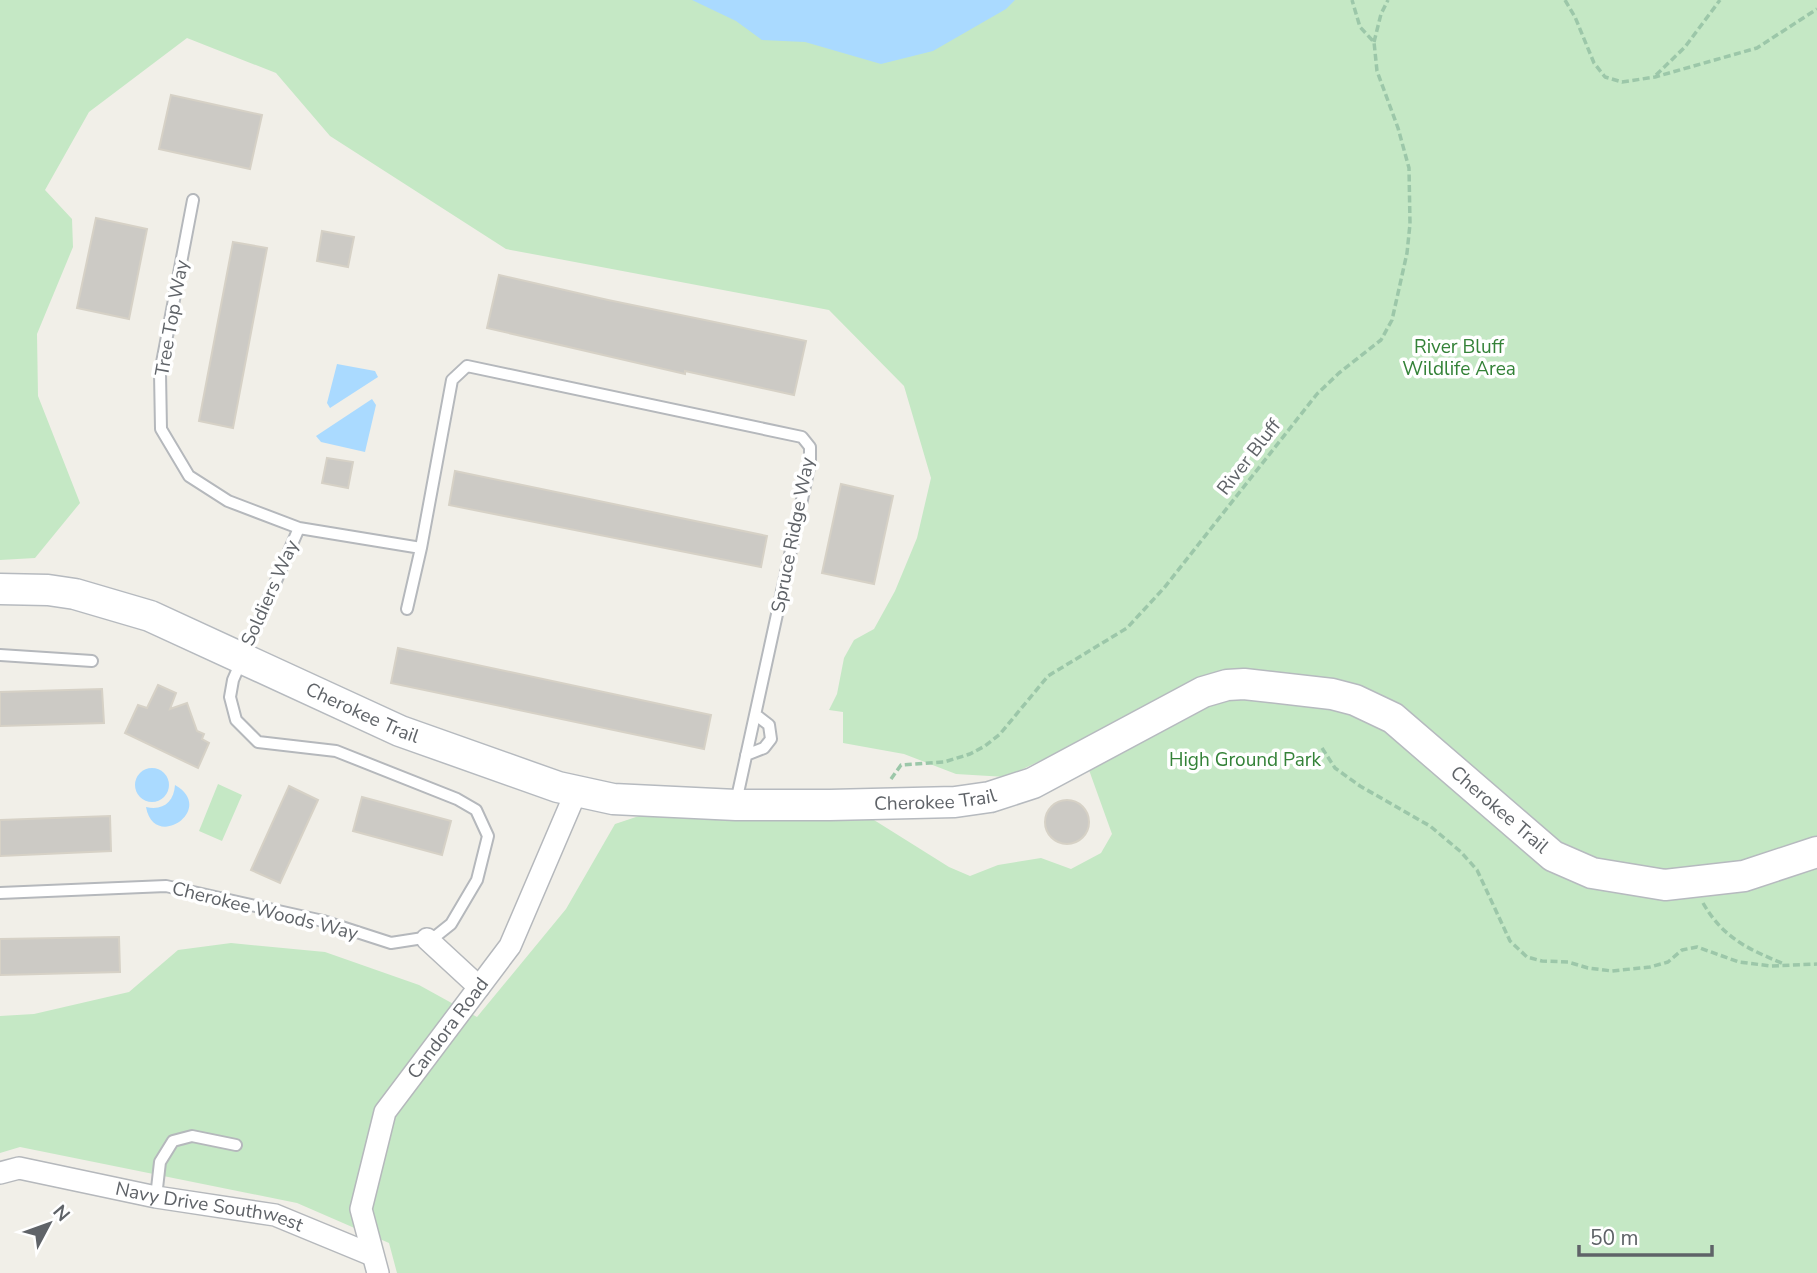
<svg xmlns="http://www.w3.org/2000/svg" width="1817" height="1273" font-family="'Nunito Sans',sans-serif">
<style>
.green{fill:#c5e8c5}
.water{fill:#aadaff}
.building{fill:#cccac5;stroke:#d6d1c6;stroke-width:2}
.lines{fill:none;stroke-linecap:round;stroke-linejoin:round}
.lane-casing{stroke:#b5b8bc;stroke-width:14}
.street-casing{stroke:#b5b8bc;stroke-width:24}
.secondary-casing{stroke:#b6babf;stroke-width:33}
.path{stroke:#9cc7a9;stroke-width:3.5;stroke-dasharray:7 3.5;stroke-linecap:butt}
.lane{stroke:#fff;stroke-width:10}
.street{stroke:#fff;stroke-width:21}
.secondary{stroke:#fff;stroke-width:30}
.labels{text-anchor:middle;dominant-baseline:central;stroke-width:7;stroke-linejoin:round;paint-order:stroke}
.street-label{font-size:19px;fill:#5f6368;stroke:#fff}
.park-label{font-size:19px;fill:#348238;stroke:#fff}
</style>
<rect width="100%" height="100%" fill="#f1efe8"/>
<path class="green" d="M0 0H1817V1273H397L389 1243 297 1203 20 1147 0 1153V1016L34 1014 129 992 178 950 231 943 325 952 419 985 477 1017 566 909 615 824 654 811 866 815 949 867 970 876 998 865 1041 858 1071 869 1101 853 1112 834 1089 770 1115 739 1046 758 1006 777 956 774 904 754 843 743V712L829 710 837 694 844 658 854 640 874 629 895 591 917 538 931 478 904 386 829 310 506 249 330 136 276 73 187 38 89 112 45 190 72 219 73 247 37 334 38 396 80 503 35 558 0 560Z
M218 784 242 795 222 841 199 831Z"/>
<path class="water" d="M692 0H1015L1006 9 933 51 881 64 805 42 762 40 736 21Z
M337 364 375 371 378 377 330 408 327 403Z
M372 399 376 405 365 452 321 442 316 436Z
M135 785a17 17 0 1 1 34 0a17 17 0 1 1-34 0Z
M175 785C217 809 154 852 146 807 163 811 174 802 175 785Z"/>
<path class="building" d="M171 95 262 115 250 169 159 149Z
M96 218 147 229 129 319 77 308Z
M322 231 354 237 348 267 317 261Z
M233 242 267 248 233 428 199 421Z
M499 275 608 300 806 341 794 395 685 371V374L487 328Z
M327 458 353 462 348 488 322 483Z
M455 471 767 536 761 567 449 505Z
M841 484 893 496 874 584 822 573Z
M398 648 711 715 704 749 391 683Z
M158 685 176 693 170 709 187 703 197 731 204 734 202 739 209 743 198 768 125 733 138 705 147 708Z
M102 689 104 723 0 726V692Z
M289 786 318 800 280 883 251 870Z
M362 797 451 821 442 855 353 831Z
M1045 822a22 22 0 1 1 44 0a22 22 0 1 1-44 0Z
M110 816 111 851 0 856V820Z
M119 937 120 972 0 975V939Z"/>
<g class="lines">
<defs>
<path id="lane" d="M193 200 160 373 161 429 189 476 228 501 299 528 421 548
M407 609 421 548 452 380 467 366 802 437 810 447V463L736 802
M0 655 92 661
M746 755 764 748 771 739 769 725 756 715
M0 893 166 886 323 921 391 943 436 936 451 924 477 880 488 836 476 810 457 799 336 751 258 742 236 720 230 697 233 680 299 528
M156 1197 160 1162 173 1141 192 1136 236 1145"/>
<g id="street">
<path d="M427 939 479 987"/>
<path id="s1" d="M0 1173 19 1168 156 1197 275 1215 372 1255"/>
<path id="s2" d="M378 1273 361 1209 385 1112 510 946 576 792"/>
</g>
<g id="secondary">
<path id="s3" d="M0 589 48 590 75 594 150 616 400 731 558 787 613 799 736 805H830L955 802 990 797 1033 783 1203 692 1227 685 1244 684 1332 694 1355 700 1393 718 1553 856 1592 873 1665 885 1744 876 1817 852"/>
</g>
</defs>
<use href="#lane" class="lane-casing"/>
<use href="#street" class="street-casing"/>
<use href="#secondary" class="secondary-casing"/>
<path class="path" d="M1565 0 1575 17 1594 63 1605 77 1622 82 1655 77 1757 48 1817 9
M1374 42 1381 14 1388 0
M1656 75 1685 47 1720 0
M1322 748 1335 768 1360 786 1430 826 1461 852 1477 870 1510 941 1527 957 1542 961 1568 962 1588 968 1612 971 1650 967 1668 962 1682 950 1697 947 1739 962 1771 966 1817 964
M891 779 901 765 944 762 970 754 985 746 1000 734 1048 676 1127 628 1164 588 1317 394 1339 373 1381 340 1392 320 1407 253 1410 224 1409 168 1398 128 1377 71 1374 42 1360 27 1352 0
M1703 903C1723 938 1748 949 1784 964"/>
<use href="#lane" class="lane"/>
<use href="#street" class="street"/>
<use href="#secondary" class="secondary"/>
</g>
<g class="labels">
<g class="street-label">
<text transform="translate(172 318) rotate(-80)">Tree Top Way</text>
<text transform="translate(1249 457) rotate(-52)">River Bluff</text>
<text transform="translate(793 535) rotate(-79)">Spruce Ridge Way</text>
<text transform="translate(270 593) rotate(-66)">Soldiers Way</text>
<text stroke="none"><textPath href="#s3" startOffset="387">Cherokee Trail</textPath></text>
<text stroke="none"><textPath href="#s3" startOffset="975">Cherokee Trail</textPath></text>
<text stroke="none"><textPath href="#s3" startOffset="1605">Cherokee Trail</textPath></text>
<text transform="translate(265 911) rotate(14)">Cherokee Woods Way</text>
<text stroke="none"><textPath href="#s2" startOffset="271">Candora Road</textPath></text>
<text stroke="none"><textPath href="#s1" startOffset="214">Navy Drive Southwest</textPath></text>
</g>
<g class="park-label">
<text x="1459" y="347">River Bluff<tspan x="1459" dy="22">Wildlife Area</tspan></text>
<text x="1245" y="760">High Ground Park</text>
</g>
</g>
<g transform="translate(49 1224) rotate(49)" stroke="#ffffff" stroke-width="5" paint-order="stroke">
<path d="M0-5L12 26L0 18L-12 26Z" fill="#5f6368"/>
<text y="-10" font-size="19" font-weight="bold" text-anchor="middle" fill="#5f6368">N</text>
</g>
<path d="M1579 1245v10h133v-10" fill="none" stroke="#5f6368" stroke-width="3.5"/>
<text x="1590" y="1245" font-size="21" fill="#5f6368" stroke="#ffffff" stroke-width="5" paint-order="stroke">50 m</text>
</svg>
